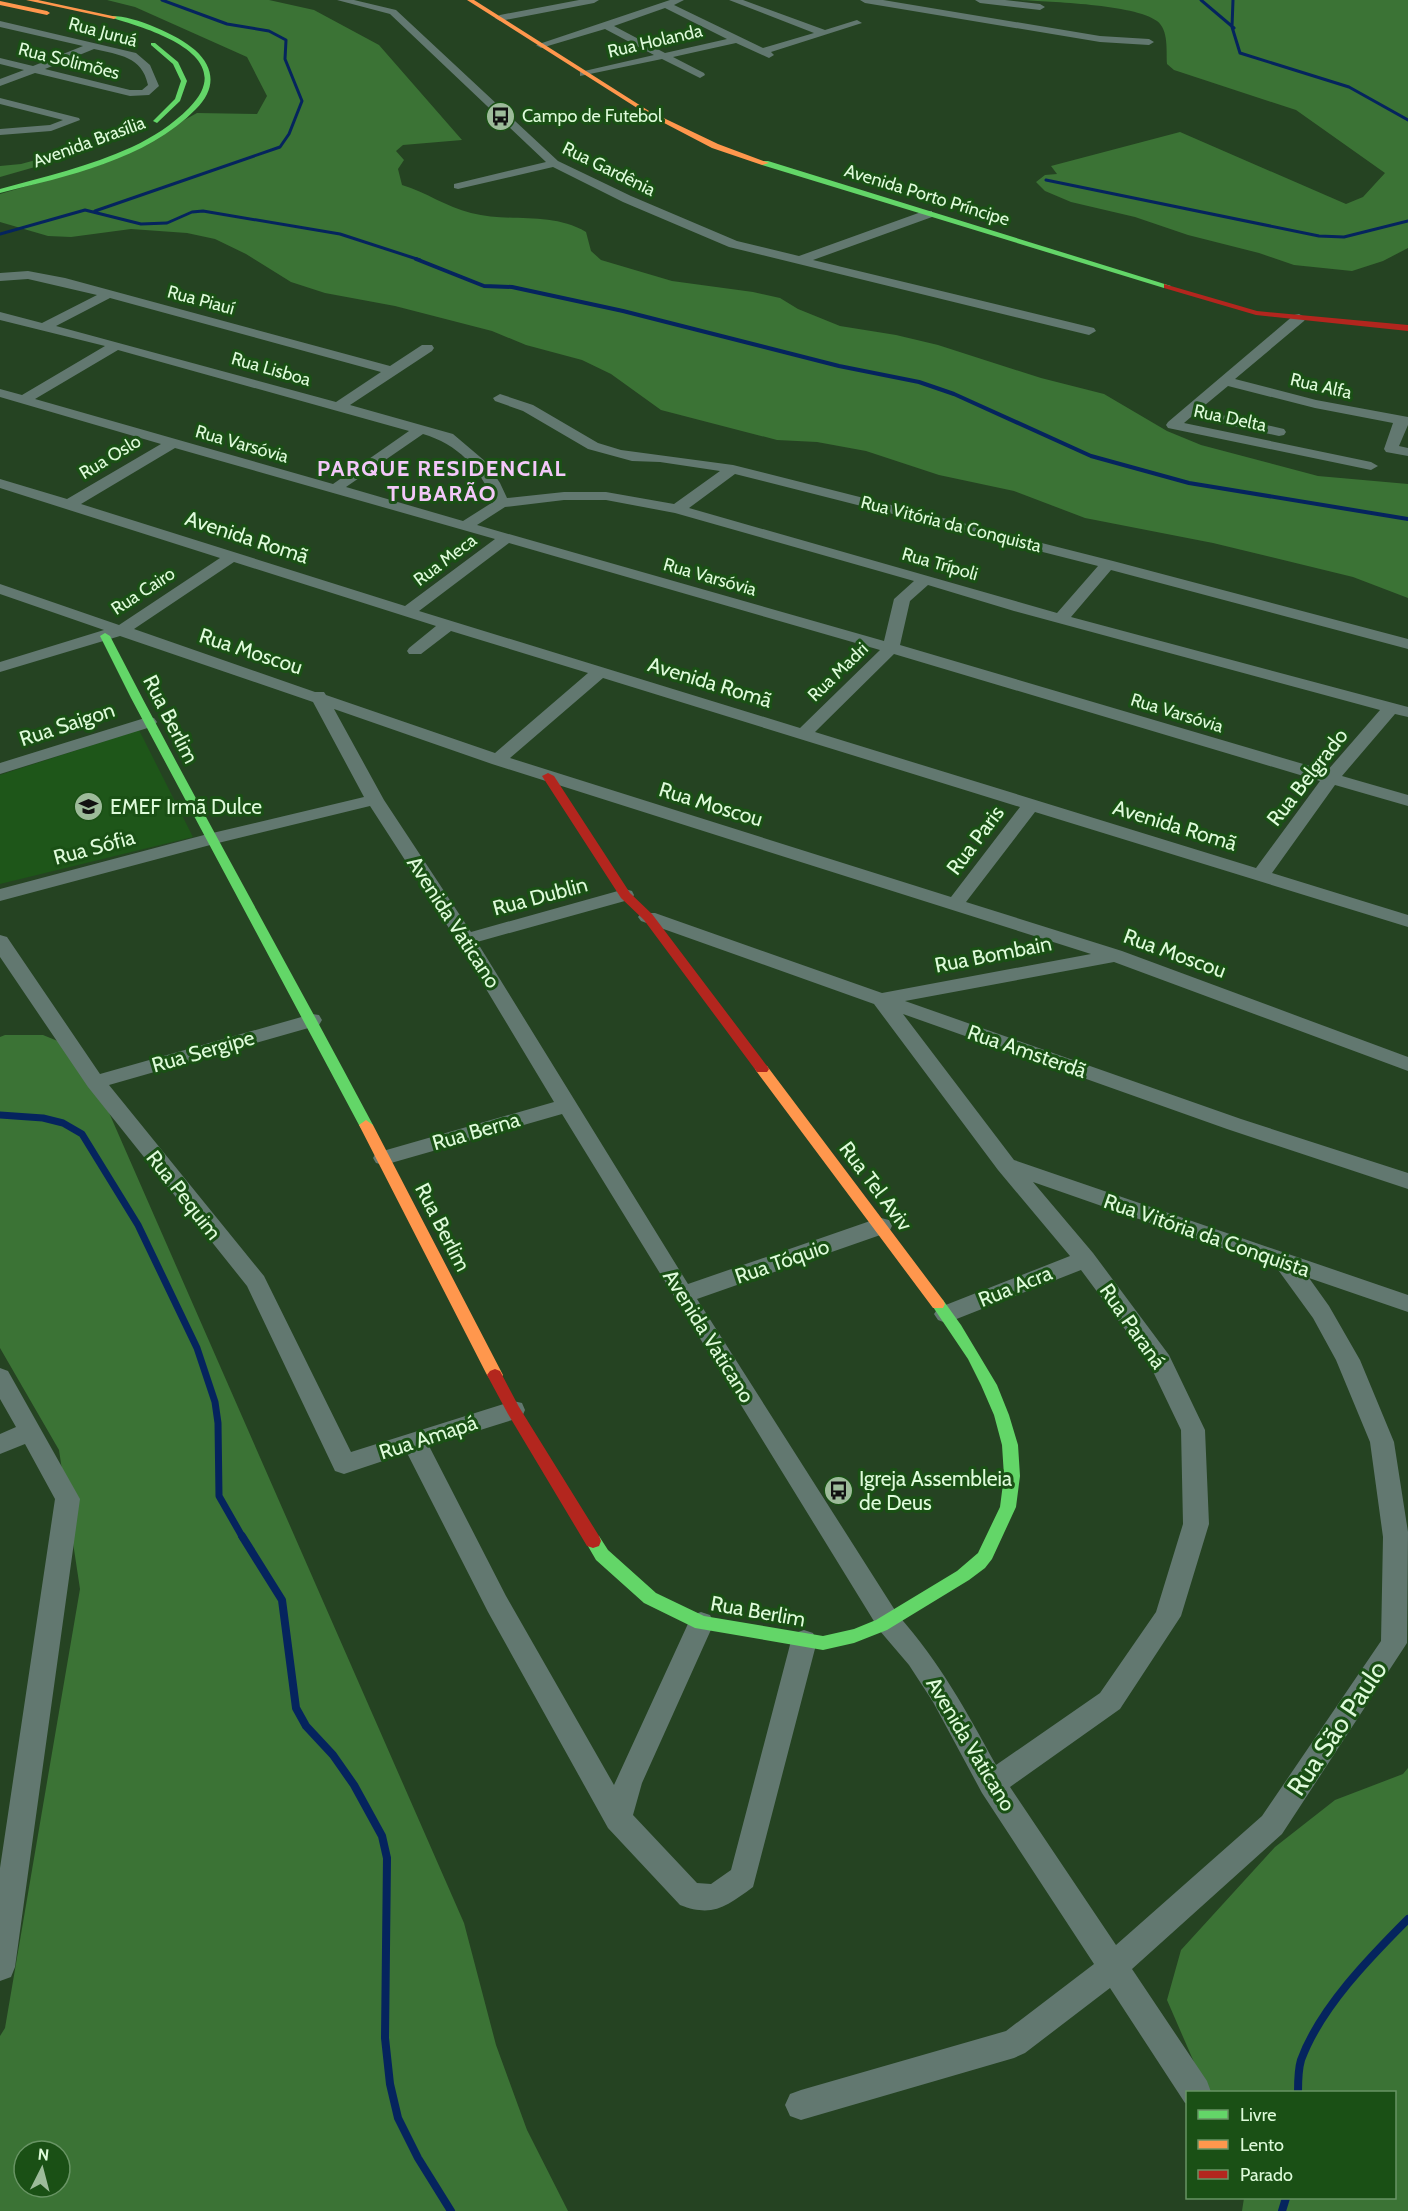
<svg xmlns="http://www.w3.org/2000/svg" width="1408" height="2211" font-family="Cabin,sans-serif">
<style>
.built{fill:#1e5619}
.green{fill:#3b7335;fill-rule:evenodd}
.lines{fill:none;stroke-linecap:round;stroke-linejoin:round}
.stream-far3{stroke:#05245e;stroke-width:3}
.stream-far2{stroke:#05245e;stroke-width:4}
.stream-far1{stroke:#05245e;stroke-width:7}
.stream{stroke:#05245e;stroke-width:8}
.street{fill:#627870;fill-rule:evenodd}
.fast{fill:#63d668;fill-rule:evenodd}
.slow{fill:#ff974d;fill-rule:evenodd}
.jam{fill:#b3261e;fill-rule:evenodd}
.labels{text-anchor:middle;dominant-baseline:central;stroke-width:6;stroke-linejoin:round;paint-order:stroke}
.far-street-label{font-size:18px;fill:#defbda;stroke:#1a5015}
.far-poi-label{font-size:18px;fill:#defbda;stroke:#1a5015;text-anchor:start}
.street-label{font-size:21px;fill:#defbda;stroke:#1a5015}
.poi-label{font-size:21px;fill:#defbda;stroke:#1a5015;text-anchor:start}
.far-district-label{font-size:22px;font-weight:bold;letter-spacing:1.5px;fill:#f3c8f9;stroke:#1a5015}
.near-street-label{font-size:26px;fill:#defbda;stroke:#1a5015}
</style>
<rect width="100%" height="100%" fill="#254322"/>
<path class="built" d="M139 730 193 837 0 884V775Z"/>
<path class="green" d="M107 0H269L314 10 379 45 462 140 403 145 396 151 404 160 398 169 402 185C426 192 446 207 471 213 510 223 550 211 586 232L591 251 601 260 672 281 753 292 780 298 798 309 840 326 896 335 938 345 1041 378 1104 394 1167 431 1201 445 1318 476 1408 484V598L1353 577 1213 543 1085 518 1014 491 939 475 866 451 817 442 777 440 661 410 611 374 582 360 526 345 492 331 395 306 325 293 291 282 246 254 215 239 187 233 131 229 71 237 48 236 0 222V194L106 163 197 113 257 114 267 96 247 57 135 7Z
M1020 0H1408V248L1383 261 1352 271 1294 265 1259 253 1188 235 1135 217 1071 202 1045 191 1036 182 1045 175 1057 174 1051 166 1180 132 1346 204 1363 197 1385 173 1296 110 1174 70 1167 64C1166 51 1169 30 1157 21 1134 4 1050 2 1020 0Z
M54 155H77L0 177V166L21 164Z
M5 1035H43L82 1051 464 1923 496 2045 527 2130 568 2211H0V2036L5 2028 80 1589 59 1450 0 1348V1037ZM24 2151H60V2187H24Z
M1408 1768V2211H1242L1244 2198H1394V2092H1207L1167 2000 1181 1950 1275 1847 1335 1800 1403 1774Z"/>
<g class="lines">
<path class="stream-far3" d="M1201 0 1234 28
M1233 0 1232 27 1240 53 1349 87 1408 120
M1046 180 1319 236 1344 237 1408 221
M95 211 280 147 289 134 302 101 285 59 286 40 269 31 227 24 162 0
M0 234 85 210 141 224 167 223 192 212 203 211 340 234 420 260"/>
<path class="stream-far2" d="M416 259 484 286 512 287 623 311 839 366 919 382 954 394 1091 456 1189 483 1408 519"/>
<path class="stream-far1" d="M0 1115 43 1118 63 1123 82 1134 138 1225 197 1348 215 1402 218 1423 219 1496 243 1538"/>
<path class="stream" d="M242 1536 282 1600 296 1708 306 1726 333 1755 354 1785 382 1836 387 1858 385 2038 390 2084 398 2118 418 2158 451 2211
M1298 2092C1298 2081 1298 2070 1301 2060 1320 2008 1370 1957 1408 1919
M1282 2211 1286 2198"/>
<path class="street" d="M337 0H354L396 10 558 161 631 196 737 241 799 256 924 211H932V217L813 260 1094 328 1096 331 1089 335 729 247 623 202 553 167 458 189 454 188V184L546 162 390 14Z
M579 0H599L594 3 500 21 495 18 500 15Z
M670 0H684L674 5 763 48 814 33 729 0H743L825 30 857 20 862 23 771 52 774 55 769 58 736 43 673 57 704 73 705 75 700 78 662 59 580 76V72L654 55 605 29 541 48 536 45ZM665 8 727 39 665 53 614 26Z
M860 0H883L1100 36 1149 39 1154 42 1149 45 1100 42 865 3Z
M975 0H1005L1040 4 1045 7 1040 10 980 3Z
M0 21 136 53 150 65 159 86 149 95 130 96 35 73 0 86V79L24 70 0 64V58L33 66 83 46 0 27ZM94 49C119 55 142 56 148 85L142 90H130L45 69Z
M0 98 79 118 80 120 51 131 0 135V129L50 125 63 120 0 104Z
M28 271 65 278 390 366 422 345H432L434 348 432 351 350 405 453 434 486 462 500 483 507 498 564 492H606L674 504 720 471 660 462 632 461 588 449 523 411 495 401 493 398 500 394 533 405 598 443 621 450 733 465 1113 561 1408 639V649L1111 570 1071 617 1408 707V717L1395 714 1342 776 1408 795V806L1335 785 1272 873 1408 915V927L1035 812 966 902 1122 951 1408 1057V1071L1114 962 905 1001 1241 1119 1408 1173V1189L1227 1129 903 1014 1014 1160 1408 1295V1312L1309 1278 1329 1306 1360 1360 1394 1442 1408 1532 1407 1643 1282 1834 1132 1969 1207 2081 1211 2092H1188V2104L1185 2103 1110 1988 1025 2053 1014 2058 801 2120 790 2116 785 2105 790 2094 801 2090 1006 2031 1094 1964 982 1793 933 1702 909 1665 880 1631 562 1114 384 1165 376 1163 373 1158 376 1153 554 1102 456 939 370 806 214 844 0 901V889L204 835 364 797 313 702 120 636 0 672V662L104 630 0 594V584L119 625 220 558 0 488V479L67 499 161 444 0 397V389L22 395 105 346 0 320V312L42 323 97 295 28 279 0 281V273ZM110 298 381 372 336 402 56 326ZM118 350 409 431 333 484 35 399ZM423 434C457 444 481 468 493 502L463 521 346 487ZM175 448 495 539 405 606 81 504ZM735 474 1098 566 1057 613 689 508ZM564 500H606L675 513 914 581 894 599 884 641 477 525 505 507ZM509 543 880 650 800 728 419 611ZM234 562 436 626 409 648 407 651 409 654H421L451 631 588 673 495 753 326 695 324 692H315L134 629ZM928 585 1014 611 1380 710 1327 771 900 645 910 601ZM894 654 1320 781 1256 868 815 732ZM603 678 1020 807 951 897 510 758ZM334 709 492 764 1091 954 882 993 655 913H641L638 917 641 921 874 1004 998 1170 1070 1256 938 1308 934 1314 938 1320 946 1323 954 1320 1081 1270 1147 1359 1181 1430 1183 1524 1156 1612 1100 1693 996 1765C965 1709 941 1664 898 1615L697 1299 889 1232 892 1226 889 1220 881 1218 873 1220 688 1284 477 942 632 899 634 895 632 891 625 889 471 932 384 800ZM1033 1182 1276 1267 1313 1318 1336 1360 1370 1442 1383 1537 1381 1641 1262 1816 1116 1945 1010 1787 1120 1709 1181 1616 1209 1524 1205 1430 1169 1355 1093 1253Z
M1299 314 1306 318 1304 321 1235 379 1316 400 1408 417V425L1399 446 1408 448V456L1386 452 1384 449 1393 423 1315 408 1228 386 1199 410 1284 429 1286 432 1284 435 1279 436 1191 417 1184 423 1371 462 1378 466 1371 470 1168 428 1166 425 1168 422 1294 315Z
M148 717 154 718 157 722 154 726 0 774V763Z
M0 935 7 937 100 1074 312 1014 319 1015 322 1020 319 1025 109 1085 264 1276 351 1452 513 1401 522 1403 525 1410 522 1417 429 1446 506 1596 614 1785 692 1615 701 1612 710 1615 714 1623 642 1783 633 1815 697 1883 711 1884 731 1870 791 1641 795 1633 804 1630 813 1633 817 1641 753 1887C727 1906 713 1918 680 1905L608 1828 488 1612 407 1453 344 1474 335 1471 247 1286 88 1087 0 957Z
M0 1368 8 1371 80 1499 15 1967 11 1977 0 1981V1868L55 1499 25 1444 0 1454V1434L16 1427 0 1399Z"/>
<path class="fast" d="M112 16C135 16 178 35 195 50 216 69 215 90 196 109 146 160 67 176 0 193V189C44 177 90 166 132 147 153 137 172 125 189 108 241 56 150 29 112 18Z
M151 43H155L178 62 187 81 180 101 157 123 153 121 175 99 181 81 173 64 151 45Z
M762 161H768L1171 286 1164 288 762 165Z
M105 633 110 636C195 801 286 961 373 1125L371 1128H361L359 1125 131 698 100 636Z
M938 1299 943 1300 961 1325 997 1385 1009 1415 1018 1445 1020 1476 1016 1507 992 1559 985 1568 969 1580 887 1630 854 1643 823 1650 695 1628 644 1603 596 1560 585 1541 587 1536 593 1534 599 1536 608 1550 656 1593 704 1616 823 1636 854 1629 876 1620 957 1571 978 1553 1000 1507 1004 1476 1002 1445 994 1415 981 1385 968 1359 931 1304 933 1300Z"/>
<path class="slow" d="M26 0H38L117 17 114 19Z
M467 0H474L649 111 718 144 769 163 762 165 712 148 645 113Z
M0 1 47 11 50 13 47 15 0 5Z
M762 1065 767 1066 943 1300 945 1304 943 1308H933L757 1072 755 1069Z
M366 1120 373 1125 503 1375 500 1379 495 1381 490 1379 487 1375 359 1125Z"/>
<path class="jam" d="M1164 284 1257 311 1408 325V331L1256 315 1164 288Z
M548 773 554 776 630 893 652 914 767 1066 769 1069 767 1072H757L644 920 621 898 542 776Z
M495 1369 500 1371 519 1407 599 1536 601 1541 599 1546 593 1548 587 1546 508 1414 487 1375 490 1371Z"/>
</g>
<defs>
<symbol id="bus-disc" viewBox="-11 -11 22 22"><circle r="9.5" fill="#9dbb9a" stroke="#1a5015"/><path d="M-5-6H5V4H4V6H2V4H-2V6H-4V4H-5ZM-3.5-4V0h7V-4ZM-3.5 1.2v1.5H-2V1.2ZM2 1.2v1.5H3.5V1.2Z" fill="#111"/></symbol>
<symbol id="school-disc" viewBox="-11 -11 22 22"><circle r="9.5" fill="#9dbb9a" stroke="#1a5015"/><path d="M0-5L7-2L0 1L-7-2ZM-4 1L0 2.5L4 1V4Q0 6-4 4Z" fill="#111"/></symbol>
</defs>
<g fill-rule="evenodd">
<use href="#bus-disc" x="484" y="100" width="33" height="33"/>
<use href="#school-disc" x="72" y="790" width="33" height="33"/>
<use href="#bus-disc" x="822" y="1474" width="33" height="33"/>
</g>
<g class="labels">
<g class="far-street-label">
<text transform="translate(103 32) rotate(15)">Rua Juruá</text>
<text transform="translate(655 41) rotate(-13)">Rua Holanda</text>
<text transform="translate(69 61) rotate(14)">Rua Solimões</text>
<text transform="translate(89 142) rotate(-20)">Avenida Brasília</text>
<text transform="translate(609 169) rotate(26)">Rua Gardênia</text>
<text transform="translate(927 195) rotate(17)">Avenida Porto Príncipe</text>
<text transform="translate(201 300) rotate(15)">Rua Piauí</text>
<text transform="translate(271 369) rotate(16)">Rua Lisboa</text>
<text transform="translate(1321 386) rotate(13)">Rua Alfa</text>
<text transform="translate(1230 418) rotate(12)">Rua Delta</text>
<text transform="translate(242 444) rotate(16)">Rua Varsóvia</text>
<text transform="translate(110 457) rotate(-31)">Rua Oslo</text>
<text transform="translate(951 524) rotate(14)">Rua Vitória da Conquista</text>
<text transform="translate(445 560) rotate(-37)">Rua Meca</text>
<text transform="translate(940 564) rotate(16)">Rua Trípoli</text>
<text transform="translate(710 577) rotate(16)">Rua Varsóvia</text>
<text transform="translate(143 591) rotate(-33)">Rua Cairo</text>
<text transform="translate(838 672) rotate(-44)">Rua Madri</text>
<text transform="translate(1177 713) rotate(17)">Rua Varsóvia</text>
</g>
<g class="far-poi-label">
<text x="522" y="116">Campo de Futebol</text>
</g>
<g class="street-label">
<text transform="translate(247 537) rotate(18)">Avenida Romã</text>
<text transform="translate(251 651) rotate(18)">Rua Moscou</text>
<text transform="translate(710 682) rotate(17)">Avenida Romã</text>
<text transform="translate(171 719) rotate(63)">Rua Berlim</text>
<text transform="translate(67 724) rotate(-18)">Rua Saigon</text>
<text transform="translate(1307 777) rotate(-52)">Rua Belgrado</text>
<text transform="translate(711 804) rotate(17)">Rua Moscou</text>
<text transform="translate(1175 825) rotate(17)">Avenida Romã</text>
<text transform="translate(975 840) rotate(-53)">Rua Paris</text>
<text transform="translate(94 847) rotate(-15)">Rua Sófia</text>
<text transform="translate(540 896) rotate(-15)">Rua Dublin</text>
<text transform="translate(454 922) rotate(57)">Avenida Vaticano</text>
<text transform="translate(1175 953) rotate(20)">Rua Moscou</text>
<text transform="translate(993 954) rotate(-11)">Rua Bombain</text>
<text transform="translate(203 1051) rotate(-16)">Rua Sergipe</text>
<text transform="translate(1027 1051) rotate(19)">Rua Amsterdã</text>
<text transform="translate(476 1131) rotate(-16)">Rua Berna</text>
<text transform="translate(876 1186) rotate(53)">Rua Tel Aviv</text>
<text transform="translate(184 1195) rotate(52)">Rua Pequim</text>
<text transform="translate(443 1227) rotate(63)">Rua Berlim</text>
<text transform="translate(1207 1235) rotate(19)">Rua Vitória da Conquista</text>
<text transform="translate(782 1261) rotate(-19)">Rua Tóquio</text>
<text transform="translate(1015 1286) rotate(-22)">Rua Acra</text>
<text transform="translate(1133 1326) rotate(55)">Rua Paraná</text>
<text transform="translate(709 1336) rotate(58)">Avenida Vaticano</text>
<text transform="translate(428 1437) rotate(-18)">Rua Amapá</text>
<text transform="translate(758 1611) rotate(10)">Rua Berlim</text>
<text transform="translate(971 1744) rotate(59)">Avenida Vaticano</text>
</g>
<g class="poi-label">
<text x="110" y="806">EMEF Irmã Dulce</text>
<text x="859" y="1478">Igreja Assembleia<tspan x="859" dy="24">de Deus</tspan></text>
</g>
<g class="far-district-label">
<text x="442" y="468">PARQUE RESIDENCIAL<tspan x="442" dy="25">TUBARÃO</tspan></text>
</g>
<g class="near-street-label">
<text transform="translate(1337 1728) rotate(-56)">Rua São Paulo</text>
</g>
</g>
<rect x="1186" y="2091" width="210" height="108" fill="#1a5015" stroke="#689464" stroke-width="1.5"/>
<rect x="1198" y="2110" width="30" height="9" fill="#63d668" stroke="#689464" stroke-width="1.5"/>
<text x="1240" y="2121" font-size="18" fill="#defbda">Livre</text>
<rect x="1198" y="2140" width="30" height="9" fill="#ff974d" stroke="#689464" stroke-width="1.5"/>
<text x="1240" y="2151" font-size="18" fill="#defbda">Lento</text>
<rect x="1198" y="2170" width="30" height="9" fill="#b3261e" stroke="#689464" stroke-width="1.5"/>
<text x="1240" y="2181" font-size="18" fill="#defbda">Parado</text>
<g transform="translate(42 2169) rotate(6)"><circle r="28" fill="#1a5015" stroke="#689464" stroke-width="1.5"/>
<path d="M0-4.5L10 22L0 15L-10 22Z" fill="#9dbb9a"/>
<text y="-9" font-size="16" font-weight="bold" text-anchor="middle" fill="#defbda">N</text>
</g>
</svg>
